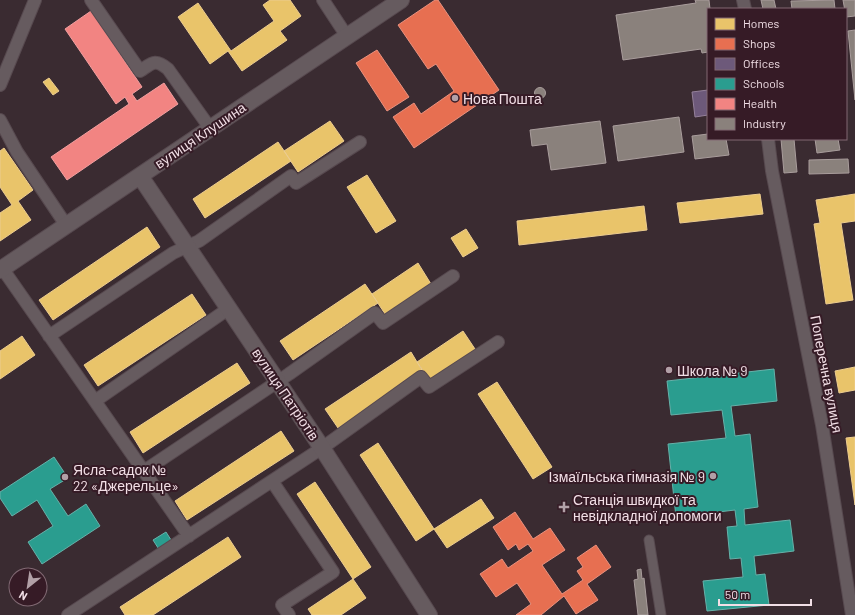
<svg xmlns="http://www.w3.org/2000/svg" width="855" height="615" font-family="Barlow,sans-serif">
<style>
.homes{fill:#e9c46a;stroke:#eccc8f}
.shops{fill:#e76f51;stroke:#ea917e}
.offices{fill:#6d597a;stroke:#95819a}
.schools{fill:#2a9d8f;stroke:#66b1a9}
.health{fill:#f28482;stroke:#f29fa0}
.industry{fill:#8a817c;stroke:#a99d9c}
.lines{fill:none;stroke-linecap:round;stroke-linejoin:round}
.pedestrian-casing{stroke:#57494f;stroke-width:11}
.minor-casing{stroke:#57494f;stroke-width:14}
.tertiary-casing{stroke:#57494f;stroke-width:18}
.pedestrian{stroke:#665b5f;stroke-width:9}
.minor{stroke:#665b5f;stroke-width:12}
.tertiary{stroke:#665b5f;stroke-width:16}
.poi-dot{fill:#b2a0a7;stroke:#361b26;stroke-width:1.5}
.labels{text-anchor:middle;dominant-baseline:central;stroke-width:4;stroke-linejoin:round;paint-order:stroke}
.poi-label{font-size:14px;fill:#f2dfe6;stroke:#361b26;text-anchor:start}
.street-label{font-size:14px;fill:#f2dfe6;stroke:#361b26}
</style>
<rect width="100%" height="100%" fill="#3a2b31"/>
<path class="homes" d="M270 0H290L301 16 280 31 287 40 242 71 228 51 210 64 178 17 198 3 231 51 274 21 263 5Z
M49 78 59 91 53 95 43 82Z
M330 121 344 141 298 172 284 151Z
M278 142 291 161 205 218 193 199Z
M4 148 33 190 18 201 31 220 0 241V213L12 205 0 187V151Z
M367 175 396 221 376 233 347 187Z
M760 194 763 214 680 223 677 203Z
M855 194V221L841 223 853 300 826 304 814 224 820 223 816 200Z
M644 206 647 230 519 245 517 221Z
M147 227 160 247 53 320 39 300Z
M466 229 478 248 463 257 451 238Z
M418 263 431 284 385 314 372 294Z
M365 284 378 303 293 360 280 341Z
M192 294 206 315 98 386 84 365Z
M463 331 477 352 431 382 417 362Z
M22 336 35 355 0 379V351Z
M411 352 423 372 338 428 325 409Z
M237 363 250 383 143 453 130 432Z
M855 367V390L839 393 835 371Z
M497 382 552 467 533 479 478 394Z
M281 431 294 451 187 520 175 501Z
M855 437V505L846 438Z
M378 443 434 529 416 541 360 455Z
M315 482 371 567 353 579 297 494Z
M481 499 494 518 447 548 434 529Z
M228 537 241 557 153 615H125L120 607Z
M353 579 366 598 341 615H312L308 609Z"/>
<path class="shops" d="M435 0H438L499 90 414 148 393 117 414 103 421 114 454 91 436 64 428 69 398 25Z
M377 50 409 97 387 111 356 63Z
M515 512 533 539 550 528 565 550 542 565 562 594 583 580 577 571 583 567 577 558 596 545 611 567 587 584 598 600 576 614 564 596 541 615H516L531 604 517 583 496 597 480 574 502 559 508 568 533 551 528 544 519 550 516 544 508 550 493 527Z"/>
<path class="offices" d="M708 90V115L695 117 692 92Z"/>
<path class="schools" d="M774 369 777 401 731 406 735 436 750 434 758 507 744 509 745 525 790 520 794 551 754 556 756 575 765 574 769 605 707 611 703 581 743 577 741 558 730 559 727 527 737 526 735 510 676 517 668 444 726 438 722 410 671 415 667 381Z
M54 457 68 478 50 489 68 516 86 504 100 526 42 564 28 542 53 526 37 500 12 516 0 498V492Z
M166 532 173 543 160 551 153 540Z"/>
<path class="health" d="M91 11 142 87 132 94 137 101 164 83 178 104 67 180 51 157 129 104 125 97 116 104 65 29Z"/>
<path class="industry" d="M695 0H709L710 9H708V52L702 53 701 49 623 60 616 15 696 3Z
M761 0H774L776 9H763Z
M834 0 835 9H792L791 1Z
M843 0H855V16L846 17Z
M855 30V100L848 31Z
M534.5 93a5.5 5.5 0 1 1 11 0a5.5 5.5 0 1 1-11 0Z
M679 117 684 152 618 161 613 126Z
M600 121 606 163 551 170 547 144 532 146 530 130Z
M708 134V139H726L729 155 695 159 692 136Z
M781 139H794L797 172 784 173Z
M815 139H838L840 150 817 153Z
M848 159 849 173 809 174V160Z
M641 569 642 579 644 578 648 615H638L634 580 638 579 637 570Z"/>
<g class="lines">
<defs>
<path id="pedestrian" d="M649 540 661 615"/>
<path id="minor" d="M91 0 140 71C152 63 155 58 168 69L210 128
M323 0 346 35
M743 0 745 9
M0 85 35 0
M0 120 17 152 66 225
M768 139 772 171 822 425 852 615
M2 268 189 536
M49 336 173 253 199 241 291 176 296 183 360 142
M95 401 228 309
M144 471 289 374 375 313 383 323 453 276
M272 481 333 572 282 605 289 615
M68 615 322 448 421 377 429 387 498 342"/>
<path id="tertiary" d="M140 176 322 448 429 615
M0 270 401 0"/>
</defs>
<use href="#pedestrian" class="pedestrian-casing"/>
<use href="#minor" class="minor-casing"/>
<use href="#tertiary" class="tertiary-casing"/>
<use href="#pedestrian" class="pedestrian"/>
<use href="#minor" class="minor"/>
<use href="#tertiary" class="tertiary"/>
</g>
<g class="poi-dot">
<circle cx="455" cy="98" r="4"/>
<circle cx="669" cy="370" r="4"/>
<circle cx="713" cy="476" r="4"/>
<circle cx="65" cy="477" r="4"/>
<path d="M562 501h4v4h4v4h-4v4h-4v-4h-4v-4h4z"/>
</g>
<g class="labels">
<g class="poi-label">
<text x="463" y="98">Нова Пошта</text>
<text x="677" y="370">Школа № 9</text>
<text x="73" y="469">Ясла-садок №<tspan x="73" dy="16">22 «Джерельце»</tspan></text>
<text x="705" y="476" text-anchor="end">Ізмаїльська гімназія № 9</text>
<text x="573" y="499">Станція швидкої та<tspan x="573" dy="16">невідкладної допомоги</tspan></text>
</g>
<g class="street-label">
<text transform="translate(200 135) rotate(-34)">вулиця Клушина</text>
<text transform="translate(827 374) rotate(79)">Поперечна вулиця</text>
<text transform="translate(286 394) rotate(56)">вулиця Патріотів</text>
</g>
</g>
<rect x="707" y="8" width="140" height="132" fill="#361b26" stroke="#816973"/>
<rect x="715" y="18" width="20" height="12" fill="#e9c46a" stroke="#816973"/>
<text x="743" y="28" font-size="12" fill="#f2dfe6">Homes</text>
<rect x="715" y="38" width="20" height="12" fill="#e76f51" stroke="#816973"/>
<text x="743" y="48" font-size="12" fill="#f2dfe6">Shops</text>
<rect x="715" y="58" width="20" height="12" fill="#6d597a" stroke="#816973"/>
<text x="743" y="68" font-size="12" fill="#f2dfe6">Offices</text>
<rect x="715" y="78" width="20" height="12" fill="#2a9d8f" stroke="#816973"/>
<text x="743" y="88" font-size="12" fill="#f2dfe6">Schools</text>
<rect x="715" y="98" width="20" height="12" fill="#f28482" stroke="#816973"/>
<text x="743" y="108" font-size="12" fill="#f2dfe6">Health</text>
<rect x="715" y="118" width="20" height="12" fill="#8a817c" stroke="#816973"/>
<text x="743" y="128" font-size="12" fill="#f2dfe6">Industry</text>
<g transform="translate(28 587) rotate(210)"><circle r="19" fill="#361b26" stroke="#816973"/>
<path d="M0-3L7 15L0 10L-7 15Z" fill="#b2a0a7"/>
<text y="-6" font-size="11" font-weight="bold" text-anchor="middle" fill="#f2dfe6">N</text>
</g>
<path d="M719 599v6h92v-6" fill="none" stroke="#f2dfe6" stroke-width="2"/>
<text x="725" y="599" font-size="12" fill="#f2dfe6" stroke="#361b26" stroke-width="3" paint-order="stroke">50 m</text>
</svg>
